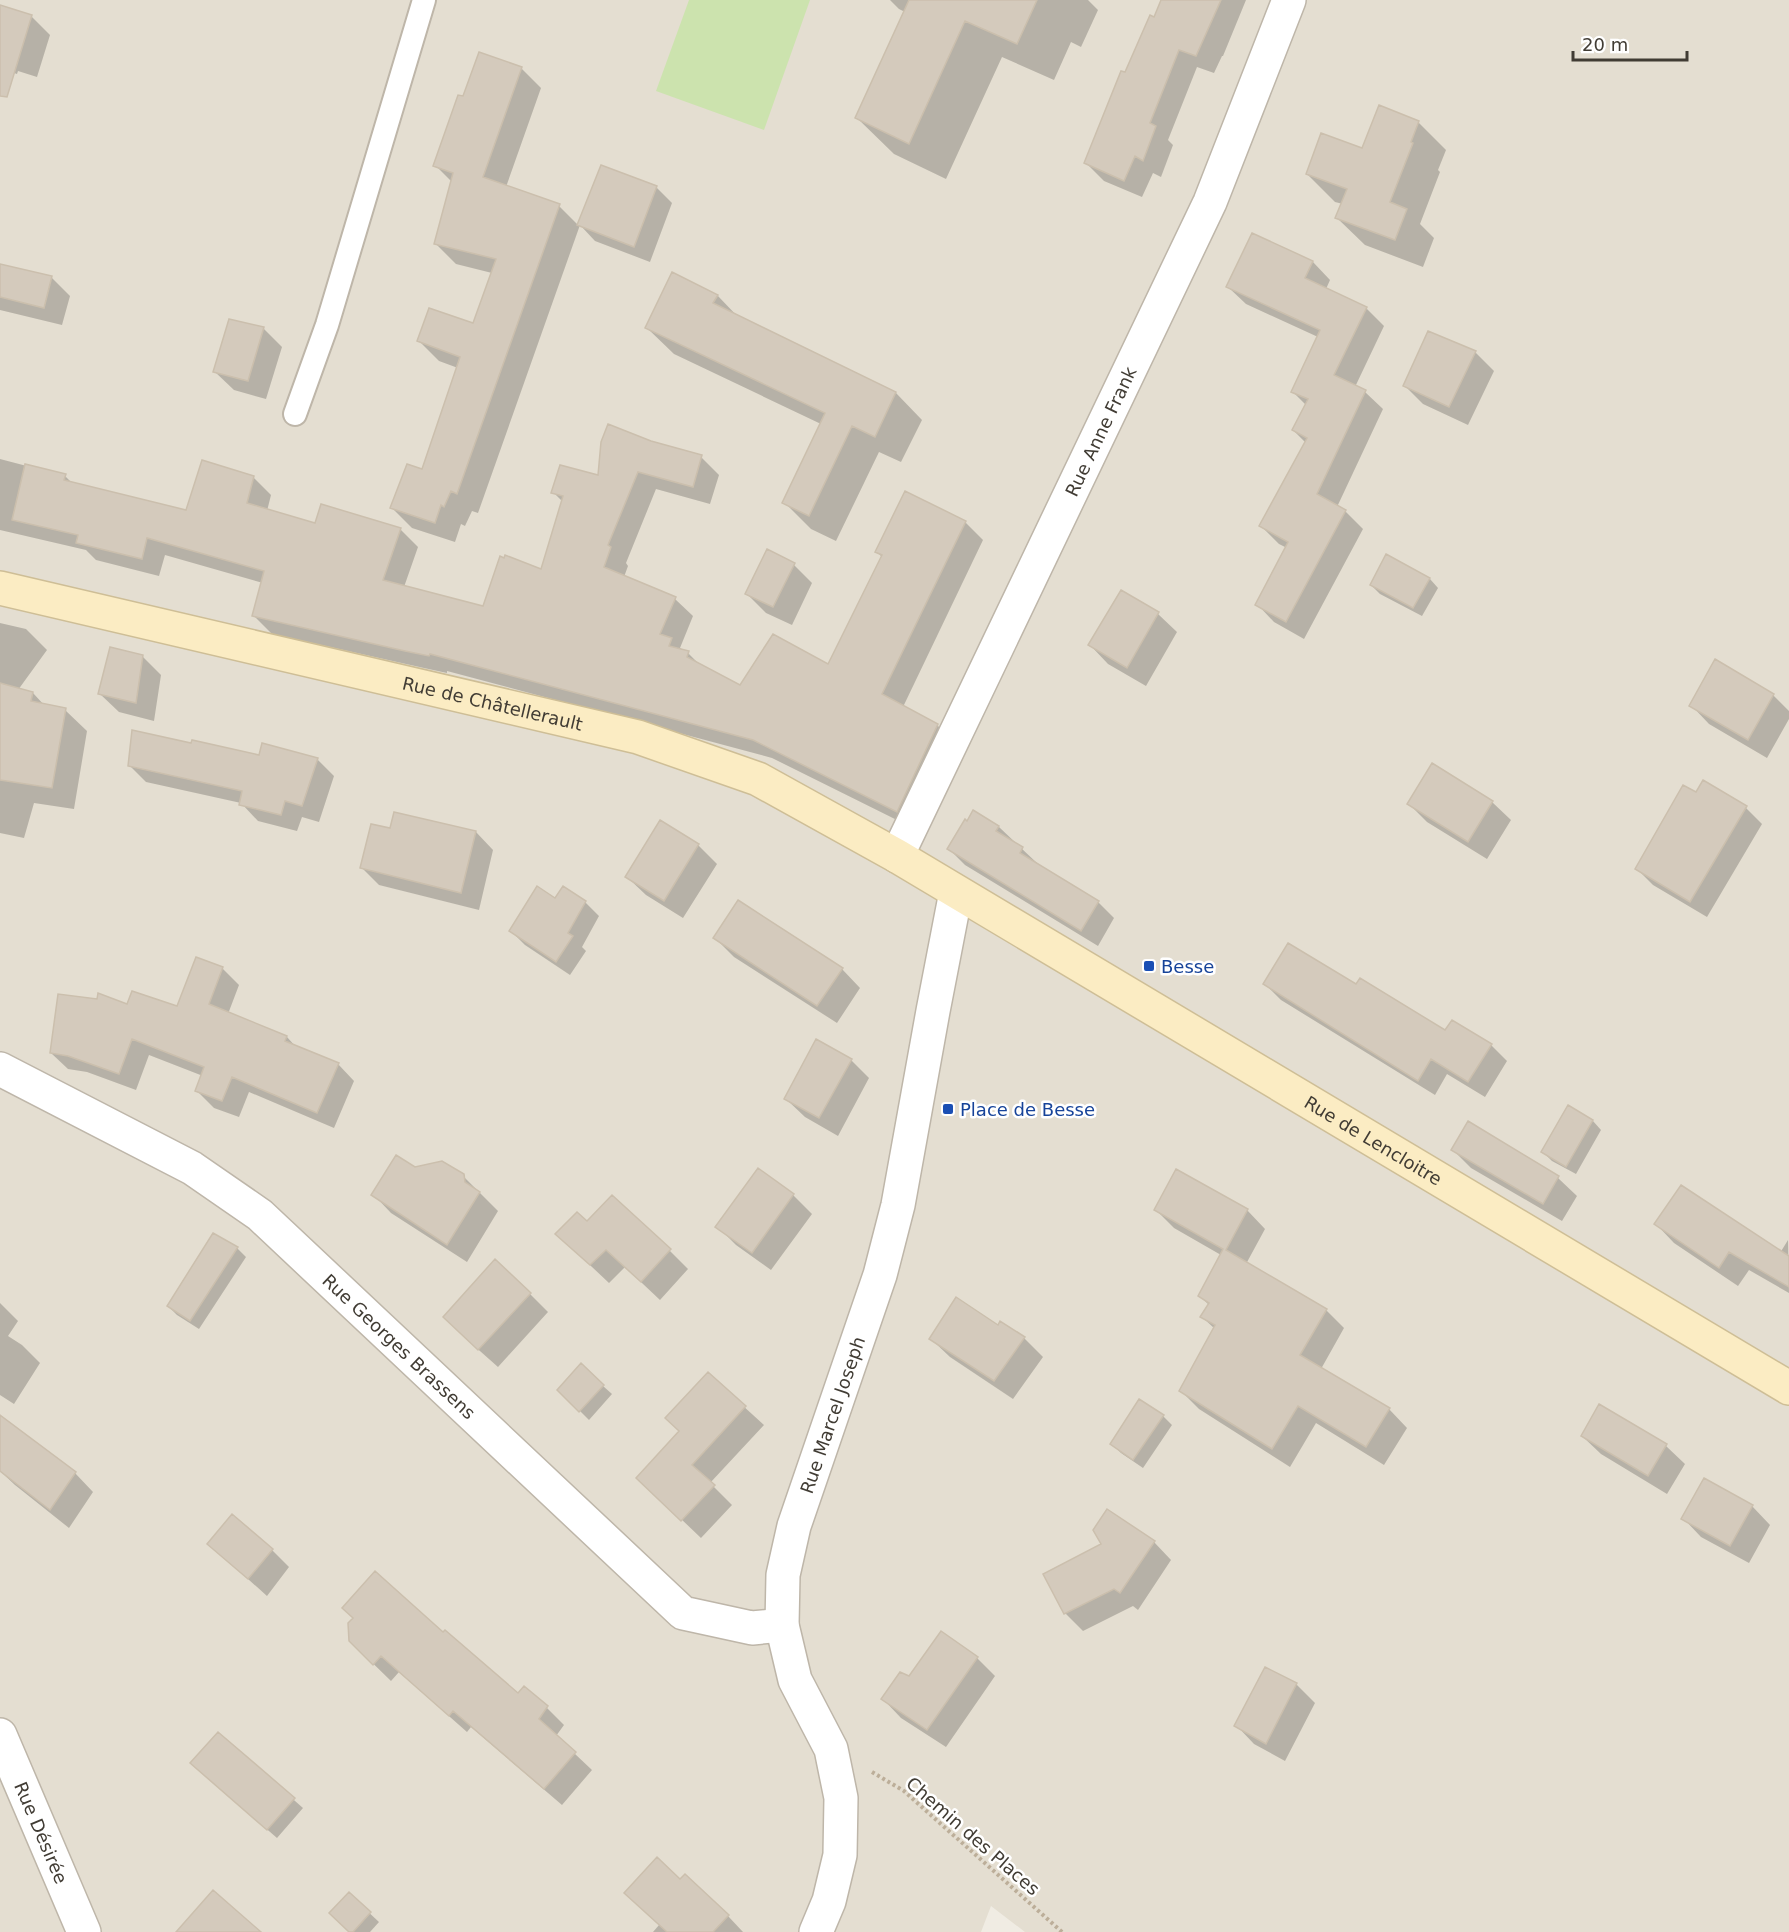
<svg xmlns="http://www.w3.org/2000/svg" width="1789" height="1932" font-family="'DejaVu Sans',sans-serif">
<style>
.residential{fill:#e4ded1}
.green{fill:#cce3ae}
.shadow{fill:#0003}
.building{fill:#d4cabc;stroke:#cbbfad;stroke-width:1.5}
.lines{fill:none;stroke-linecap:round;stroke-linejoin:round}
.lane-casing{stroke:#beb6a9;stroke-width:26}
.street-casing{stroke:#beb6a9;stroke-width:36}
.secondary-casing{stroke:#cebe96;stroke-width:36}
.path{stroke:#bcae99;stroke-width:4;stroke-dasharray:3 3;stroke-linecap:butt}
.lane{stroke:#fff;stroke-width:22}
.street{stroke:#fff;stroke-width:33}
.secondary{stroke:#fbecc3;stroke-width:33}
.transit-dot{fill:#1a4fb4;stroke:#fff;stroke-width:2}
.labels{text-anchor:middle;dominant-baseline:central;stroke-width:5;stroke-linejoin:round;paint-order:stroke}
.street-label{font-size:18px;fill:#413c34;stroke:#fff}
.transit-label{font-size:18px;fill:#164399;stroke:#fff;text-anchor:start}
</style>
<rect width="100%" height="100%" fill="#f0ece3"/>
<path class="residential" d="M0 0H1789V1932H1025L991 1906 981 1932H0Z"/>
<path class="green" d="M689 0H810L764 130 656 91Z"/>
<path class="shadow" d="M890 0H1088L1098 10 1081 47 1071 42 1054 80 1002 57 946 179 894 154 857 118 905 12 899 9Z
M1162 0H1246L1223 56H1222L1214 73 1197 67 1168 140 1173 145 1161 177 1153 173 1142 197 1104 181 1086 163Z
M0 7 32 17 50 35 37 77 18 71 17 74 0 68Z
M480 53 521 68 541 88 506 187 559 206 579 226 602 167 656 187 672 203 650 262 595 241 580 225 478 513 472 511 465 526 461 524 455 542 412 528 392 508 408 465 423 471 458 368 439 361 419 341 430 310 474 325 492 273 456 264 436 244 452 182 435 165 459 96 464 98Z
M1418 122 1446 150 1438 170 1440 172 1420 224 1434 238 1423 267 1365 245 1337 218 1343 204 1335 202 1307 174Z
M1252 235 1313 262 1330 280 1326 289 1366 308 1384 326 1355 387 1365 392 1383 409 1337 507 1345 511 1363 529 1304 639 1274 622 1257 604 1287 548 1279 544 1261 526 1306 443 1293 430 1306 405 1293 392 1318 337 1246 304 1228 287Z
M0 265 51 277 70 296 62 325 0 310Z
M673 274 718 296 739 318 896 393 922 420 901 462 879 452 836 541 811 529 784 502 821 424 674 354 647 328Z
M263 328 282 347 266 399 234 390 215 372Z
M1475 352 1494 371 1468 425 1423 404 1404 385Z
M650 442 701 457 719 475 710 504 656 489 626 563 628 566 624 577 675 599 693 616 680 648 688 653 701 666 741 687 829 666 882 557 877 552 965 522 983 540 903 707 937 725 955 743 915 829 772 758 447 671V673L424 668 272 634 254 616 263 583 165 555 159 576 96 560 86 550 0 530V459L65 476 73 484 187 512 253 477 271 495 267 511 316 525 400 529 418 547 404 587 484 608 542 571 563 502 553 492 600 477Z
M794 565 812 583 792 625 766 613 747 594Z
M1430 579 1438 588 1422 616 1380 594 1371 585Z
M1158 614 1177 632 1146 686 1108 664 1090 645Z
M0 623 26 629 47 650 18 690 33 693 45 706 65 710 87 731 74 809 34 803 24 838 0 833Z
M142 656 161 675 154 721 119 712 100 694Z
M1773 695 1789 711V719L1767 758 1709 724 1691 705Z
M260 757 317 759 334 776 319 822 302 817 297 831 258 821 241 803 146 782 129 765Z
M1696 794 1746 808 1762 824 1707 917 1653 885 1636 868Z
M1492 802 1511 820 1487 859 1427 822 1409 804Z
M974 812 999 827 1038 864 1098 902 1114 918 1098 946 965 865 949 849Z
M661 822 698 845 717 864 683 918 646 895 627 877Z
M391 830 476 832 493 850 479 910 379 885 362 868Z
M555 900 585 902 599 916 582 947 586 951 570 975 525 945 511 931Z
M715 938 842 969 860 988 837 1023 734 957Z
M222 968 239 985 228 1014 287 1037 296 1047 338 1064 354 1081 334 1128 249 1092 239 1117 214 1108 197 1091 203 1076 149 1055 136 1090 87 1072 68 1069 51 1053 128 1006 178 1008Z
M1265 984 1357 986 1446 1032 1491 1045 1507 1061 1485 1097 1447 1074 1435 1095 1281 1000Z
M851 1060 869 1078 838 1136 805 1117 786 1099Z
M1593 1121 1601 1130 1576 1174 1552 1161 1543 1152Z
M1469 1123 1558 1178 1577 1196 1562 1221 1471 1168 1453 1150Z
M414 1169 463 1176 498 1211 467 1262 391 1213 373 1194Z
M758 1170 793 1195 812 1214 771 1270 736 1245 717 1226Z
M1156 1210H1247L1265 1229 1246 1264 1326 1310 1344 1328 1321 1369 1389 1409 1407 1428 1384 1465 1316 1423 1290 1467 1199 1409 1181 1391 1215 1329 1202 1317 1209 1305 1200 1296 1221 1255 1174 1228Z
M587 1223 669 1250 688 1269 660 1300 625 1267 609 1283 557 1234Z
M1656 1224 1780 1253 1788 1240 1789 1293 1749 1270 1738 1286 1674 1243Z
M237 1248 246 1257 199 1329 177 1315 168 1306Z
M530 1294 548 1312 498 1367 463 1336Z
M0 1303 18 1321 8 1336 22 1345 40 1363 14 1404 0 1395Z
M998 1327 1024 1338 1043 1357 1013 1399 950 1357 931 1339Z
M708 1374 764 1425 710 1483 732 1505 701 1538 657 1496 681 1432Z
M603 1386 612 1394 589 1420 559 1390Z
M1140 1401 1163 1416 1172 1425 1143 1468 1121 1453 1112 1444Z
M1600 1406 1666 1446 1685 1464 1667 1494 1601 1454 1582 1436Z
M0 1461 75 1473 93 1492 69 1528 15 1485 0 1471Z
M1752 1506 1770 1525 1749 1563 1701 1537 1683 1518Z
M1154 1542 1171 1560 1138 1610 1133 1606 1083 1631 1065 1613Z
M209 1544 272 1550 289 1567 267 1596Z
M443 1635 518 1695 547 1708 564 1725 556 1736 592 1770 562 1805 471 1727 467 1732 399 1672 391 1681 350 1641Z
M977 1658 995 1676 946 1747 901 1718 883 1699Z
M1296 1684 1315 1703 1285 1761 1254 1744 1236 1725Z
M219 1734 303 1808 277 1838 201 1772Z
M685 1876 728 1916 743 1932H653L659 1925 626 1893 680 1881Z
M349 1894 379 1922 370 1932H351Z"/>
<path class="building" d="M909 0H1037L1017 44 965 21 909 144 855 118Z
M1161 0H1221L1196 56 1179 50 1150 123 1156 126 1143 161 1135 156 1124 181 1084 163 1121 71 1125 72 1150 15 1154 17Z
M0 5 32 15 7 97 0 96Z
M479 52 522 67 483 177 560 204 457 494 451 491 444 507 441 505 435 523 390 508 407 464 422 469 460 357 417 341 429 308 473 323 496 259 434 244 453 173 433 166 458 95 463 96Z
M1379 105 1419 121 1411 142 1413 143 1390 202 1407 209 1395 240 1335 218 1347 189 1306 174 1321 133 1362 148Z
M601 165 657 186 634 247 577 225Z
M1252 233 1313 261 1305 278 1367 307 1334 375 1366 390 1317 494 1346 510 1286 622 1255 605 1288 542 1259 526 1307 438 1292 430 1308 399 1291 392 1320 330 1226 287Z
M0 264 52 276 44 308 0 297Z
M672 272 718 295 713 303 896 392 875 437 852 426 809 516 782 503 825 413 645 328Z
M229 319 264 327 248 381 213 372Z
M1428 331 1476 351 1449 407 1403 386Z
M608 424 651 441 702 455 693 487 638 472 608 545 611 547 604 567 676 597 660 634 672 638 669 646 689 651 687 657 740 685 773 634 828 664 882 555 875 552 905 491 966 521 882 694 938 724 897 812 753 740 430 654 429 656 405 651 252 616 264 571 147 538 142 559 76 543 78 535 12 520 25 464 66 474 64 480 186 510 202 460 254 476 247 503 315 523 321 504 401 528 383 580 483 606 500 556 504 558 505 555 541 569 563 496 551 493 560 465 598 475 601 442Z
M767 549 795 563 773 607 745 594Z
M1386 554 1430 578 1413 608 1370 585Z
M1121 590 1159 612 1127 668 1088 645Z
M110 647 143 655 136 703 98 694Z
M1715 659 1774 694 1748 740 1689 706Z
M0 683 33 692 31 701 66 708 52 788 0 780Z
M132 730 191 743 192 740 259 755 262 743 318 758 302 806 285 801 281 815 239 805 242 791 128 766Z
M1432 763 1493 801 1468 842 1407 804Z
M1703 780 1747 806 1690 902 1635 869 1683 785 1696 792Z
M973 810 999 826 996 831 1023 847 1020 853 1099 901 1081 931 947 849 965 819 967 821Z
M394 812 476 831 461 893 360 868 371 824 390 828Z
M660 820 699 844 664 901 625 877Z
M537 886 555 898 563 886 586 901 568 933 573 936 556 962 509 931Z
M738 900 843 968 817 1006 713 938Z
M1288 943 1356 984 1360 978 1445 1030 1452 1020 1492 1044 1468 1082 1431 1059 1418 1081 1263 984Z
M196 957 223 967 209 1004 287 1036 285 1041 339 1063 317 1113 232 1077 222 1101 195 1091 204 1067 132 1039 119 1074 68 1056 50 1053 58 994 97 999 98 993 127 1004 132 991 177 1006Z
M816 1039 852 1059 819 1118 784 1099Z
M1568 1105 1593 1120 1566 1167 1541 1152Z
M1468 1121 1559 1176 1543 1204 1451 1150Z
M396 1155 415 1167 442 1161 464 1174 465 1182 480 1192 447 1245 371 1195Z
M758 1168 794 1194 752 1253 715 1227Z
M1176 1169 1248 1209 1226 1250 1327 1309 1300 1355 1390 1408 1366 1447 1298 1406 1272 1449 1179 1391 1215 1325 1200 1317 1209 1303 1198 1296 1223 1249 1154 1210Z
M1681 1185 1789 1256V1287L1729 1252 1719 1268 1654 1224Z
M612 1195 671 1249 641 1282 606 1250 590 1265 555 1234 577 1212 587 1221Z
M213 1233 238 1247 190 1321 167 1306Z
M495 1259 531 1293 478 1350 443 1317Z
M956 1297 998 1325 1000 1321 1025 1337 994 1381 929 1339Z
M581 1363 604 1385 579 1412 557 1390Z
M708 1372 746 1406 692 1465 715 1485 681 1521 636 1478 679 1431 665 1418Z
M1139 1399 1164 1415 1133 1460 1110 1444Z
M1599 1404 1667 1444 1648 1476 1581 1436Z
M0 1415 76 1472 50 1510 0 1471Z
M1704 1478 1753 1505 1730 1546 1681 1519Z
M1107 1509 1155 1541 1120 1593 1114 1589 1064 1614 1043 1574 1101 1544 1093 1530Z
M232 1514 273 1549 248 1579 207 1544Z
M375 1571 443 1632 445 1630 518 1693 524 1686 548 1706 539 1719 576 1752 544 1789 453 1711 449 1716 381 1656 373 1665 349 1641 348 1623 353 1618 342 1608Z
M941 1631 978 1657 927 1730 881 1699 900 1672 909 1676Z
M1265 1667 1297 1683 1266 1744 1234 1726Z
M218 1732 295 1798 267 1830 190 1763Z
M657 1857 680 1879 685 1874 729 1915 713 1932H667L624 1893Z
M213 1890 261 1932H176Z
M349 1892 371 1912 353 1932H349L329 1913Z"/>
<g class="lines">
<defs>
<path id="lane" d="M295 414 327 325 424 0"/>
<g id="street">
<path id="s1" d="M897 856 1210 202 1289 0"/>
<path id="s2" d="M0 1069 192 1168 260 1215 683 1613 752 1628 782 1625"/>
<path id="s3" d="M0 1735 84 1932"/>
<path id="s4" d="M816 1932 829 1901 840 1855 841 1798 831 1749 795 1680 782 1625 783 1575 794 1526 880 1275 898 1205 933 1011 956 892"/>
</g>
<g id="secondary">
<path id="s5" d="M0 588 638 737 758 779 897 856 1789 1388"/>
</g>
</defs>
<use href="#lane" class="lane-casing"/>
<use href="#street" class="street-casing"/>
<use href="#secondary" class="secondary-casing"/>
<path class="path" d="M872 1772 904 1791 1062 1932"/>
<use href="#lane" class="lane"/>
<use href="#street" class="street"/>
<use href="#secondary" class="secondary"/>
</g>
<g class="transit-dot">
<rect x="1143" y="960" width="12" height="12" rx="3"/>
<rect x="942" y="1103" width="12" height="12" rx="3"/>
</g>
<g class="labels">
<g class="street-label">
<text stroke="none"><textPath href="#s1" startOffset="471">Rue Anne Frank</textPath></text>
<text stroke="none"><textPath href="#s5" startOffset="506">Rue de Châtellerault</textPath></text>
<text stroke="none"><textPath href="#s5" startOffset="1496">Rue de Lencloitre</textPath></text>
<text stroke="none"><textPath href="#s2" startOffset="490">Rue Georges Brassens</textPath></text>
<text stroke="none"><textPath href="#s4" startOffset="540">Rue Marcel Joseph</textPath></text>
<text stroke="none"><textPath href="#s3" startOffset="106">Rue Désirée</textPath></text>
<text transform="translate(973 1836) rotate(41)">Chemin des Places</text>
</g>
<g class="transit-label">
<text x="1161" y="966">Besse</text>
<text x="960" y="1109">Place de Besse</text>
</g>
</g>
<path d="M1573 51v9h114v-9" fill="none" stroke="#413c34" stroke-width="3"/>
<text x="1582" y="51" font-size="18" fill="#413c34" stroke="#ffffff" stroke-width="4.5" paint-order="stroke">20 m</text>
</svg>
